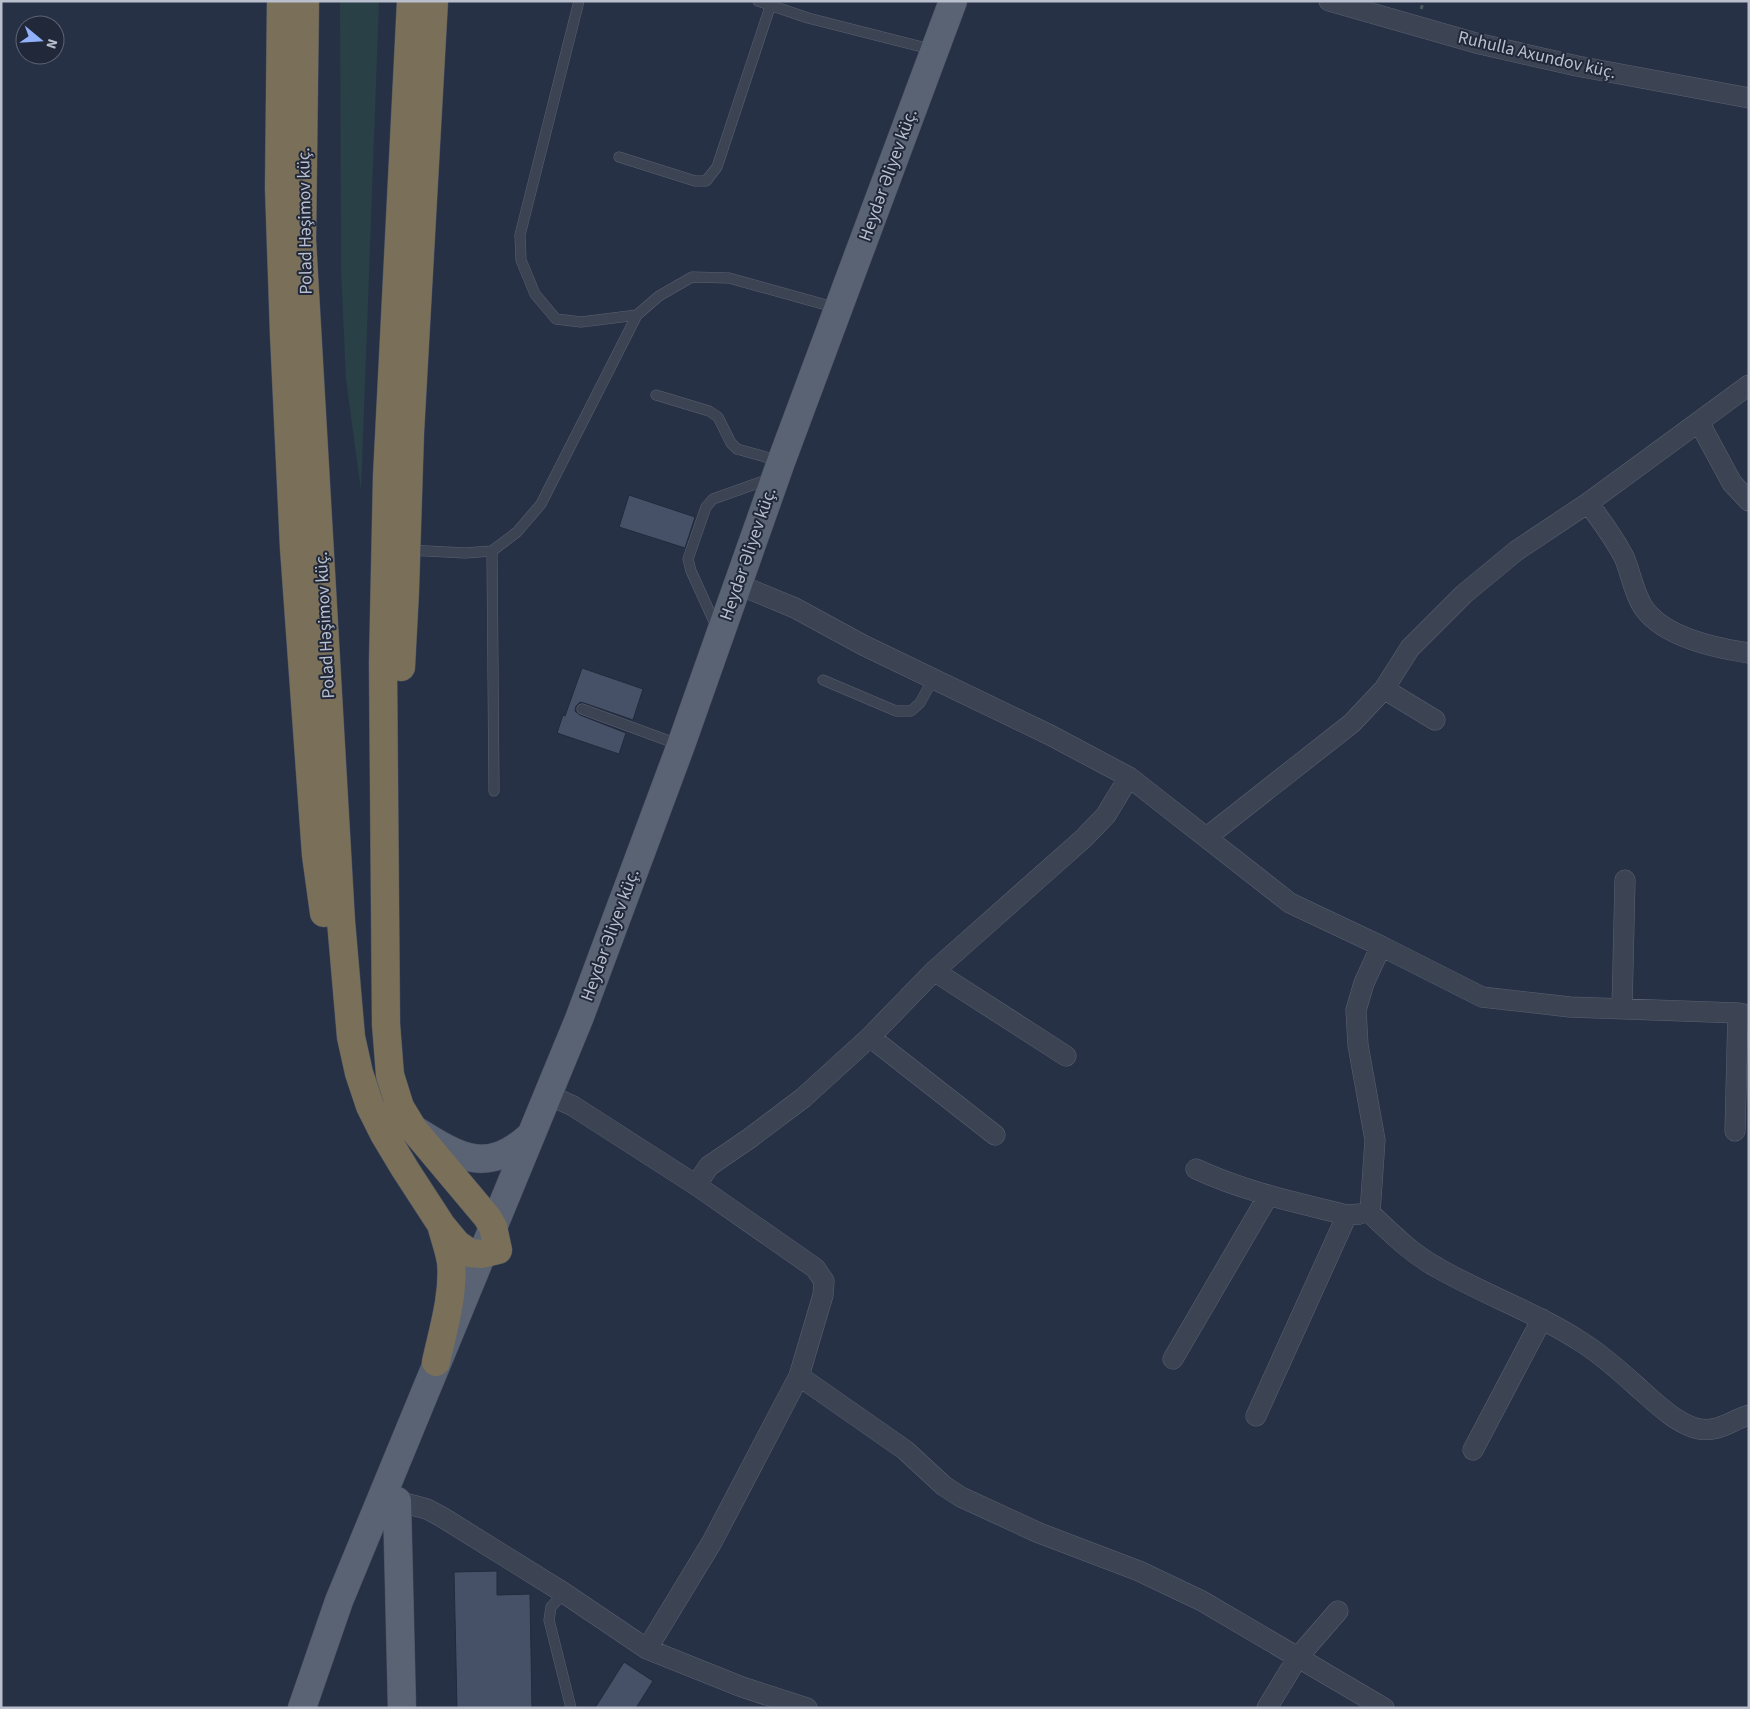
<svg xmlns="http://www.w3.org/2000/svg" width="1750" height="1709" font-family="'Source Sans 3',sans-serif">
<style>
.green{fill:#294046}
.building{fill:#465167;stroke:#222a3c}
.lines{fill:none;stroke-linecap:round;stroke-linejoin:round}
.lane-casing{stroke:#5a6171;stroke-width:11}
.street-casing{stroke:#5a6171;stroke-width:21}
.primary-casing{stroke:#454c5d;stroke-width:29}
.highway-casing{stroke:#464e5f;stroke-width:29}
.path{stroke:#485d61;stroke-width:3;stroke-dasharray:4 4;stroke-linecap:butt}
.lane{stroke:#3c4454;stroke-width:10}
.street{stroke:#3c4454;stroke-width:20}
.primary{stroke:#5a6374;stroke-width:28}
.highway{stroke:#7a7059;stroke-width:28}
.labels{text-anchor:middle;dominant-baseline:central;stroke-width:4;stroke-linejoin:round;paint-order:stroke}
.street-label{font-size:18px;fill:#b9bfcd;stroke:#20283a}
</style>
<rect width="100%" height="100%" fill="#273145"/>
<path class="green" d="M340 1H379L361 491 346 379 341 269Z"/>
<path class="building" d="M629 495 695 517 685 548 619 527Z
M582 668 643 689 633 720 584 703 580 702 576 706 575 711 580 715 626 733 619 754 557 733 563 715 565 716Z
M497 1571V1595L530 1594 532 1708H457L454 1572Z
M624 1662 653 1681 636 1708H595Z"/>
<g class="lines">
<defs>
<path id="lane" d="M579 1 520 235 521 260 535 294 556 319 581 322 637 315 659 296 692 277 729 278 837 308
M758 1 808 18 934 50
M619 157 695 181H706L717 167 772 1
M656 395 709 411 718 417 731 443 737 449 780 461
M408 550 465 553 492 551 517 532 541 504 637 315
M492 551 494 791
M717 628 691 571 688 559 706 507 713 499 772 478
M823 680 896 711H911L920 703 933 679
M582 709 680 745
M564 1593 551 1607 549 1620 571 1708"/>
<path id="street" d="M1329 1 1476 43 1577 66 1749 98
M1699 422 1732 483 1749 501
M1588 503C1601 520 1614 538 1624 557 1631 573 1633 591 1643 607 1663 637 1715 648 1749 653
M737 584 795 608 863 645 1050 735 1129 777 1290 903 1381 946 1482 997 1570 1007 1738 1013 1749 1015
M1384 689 1435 720
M1207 837 1352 723 1384 689 1410 648 1464 594 1516 551 1588 503 1749 385
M1381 946 1364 983 1356 1010 1358 1045 1375 1140 1370 1213C1391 1233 1412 1254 1438 1268 1485 1295 1537 1313 1583 1343 1605 1357 1623 1374 1642 1391 1658 1405 1674 1421 1695 1428 1718 1434 1729 1421 1749 1415
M934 971 1066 1056
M1622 1009 1625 880
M870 1037 995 1135
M549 1095 573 1106 696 1185 815 1268 824 1281 823 1295 799 1376 712 1542 647 1649
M1735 1131 1738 1013
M1196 1169C1246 1192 1294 1202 1347 1215L1360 1214
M696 1185 709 1166 750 1138 803 1098 870 1037 934 971 1084 838 1106 815 1129 777
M1173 1359 1268 1196
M799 1376 905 1450 944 1486 961 1497 1039 1533 1139 1571 1202 1601 1384 1708
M1256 1416 1347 1215
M1473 1450 1542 1319
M397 1501 427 1509 442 1517 564 1593 647 1649 742 1687 807 1708
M1267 1708 1298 1657 1338 1611"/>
<path id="primary" d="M417 1131C460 1158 488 1175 531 1135
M397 1501 402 1708
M302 1708 339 1601 579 1019 681 745 781 462 953 1"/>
<path id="highway" d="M281 1 279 188 284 334 294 548 316 855 324 913
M305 1 302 240 341 921 351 1037 359 1073 370 1106 384 1134 405 1169 442 1226 457 1244 470 1253 482 1254 498 1250 493 1227 487 1217 414 1130 400 1107 390 1075 386 1024 383 663 387 477 411 1
M401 667 405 591 410 433 434 1
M436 1362C443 1330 454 1295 451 1262 449 1250 445 1239 442 1228"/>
</defs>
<use href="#lane" class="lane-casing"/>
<use href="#street" class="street-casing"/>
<use href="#primary" class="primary-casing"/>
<use href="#highway" class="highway-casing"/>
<path class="path" d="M1421 9 1424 1"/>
<use href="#lane" class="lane"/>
<use href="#street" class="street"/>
<use href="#primary" class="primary"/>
<use href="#highway" class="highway"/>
</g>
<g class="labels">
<g class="street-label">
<text transform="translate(1537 55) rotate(13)">Ruhulla Axundov küç.</text>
<text transform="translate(888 175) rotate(-70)">Heydər Əliyev küç.</text>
<text transform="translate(305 221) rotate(-91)">Polad Həşimov küç.</text>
<text transform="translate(748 554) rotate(-71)">Heydər Əliyev küç.</text>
<text transform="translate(325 625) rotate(-93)">Polad Həşimov küç.</text>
<text transform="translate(610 935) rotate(-70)">Heydər Əliyev küç.</text>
</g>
</g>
<rect width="1750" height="1709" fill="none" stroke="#b9bfcd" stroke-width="5"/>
<g transform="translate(40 40) rotate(108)"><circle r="24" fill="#20283a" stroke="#5d6475"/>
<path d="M0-4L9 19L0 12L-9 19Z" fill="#92b1fa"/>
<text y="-8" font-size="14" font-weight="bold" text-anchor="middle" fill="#b9bfcd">N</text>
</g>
</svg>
